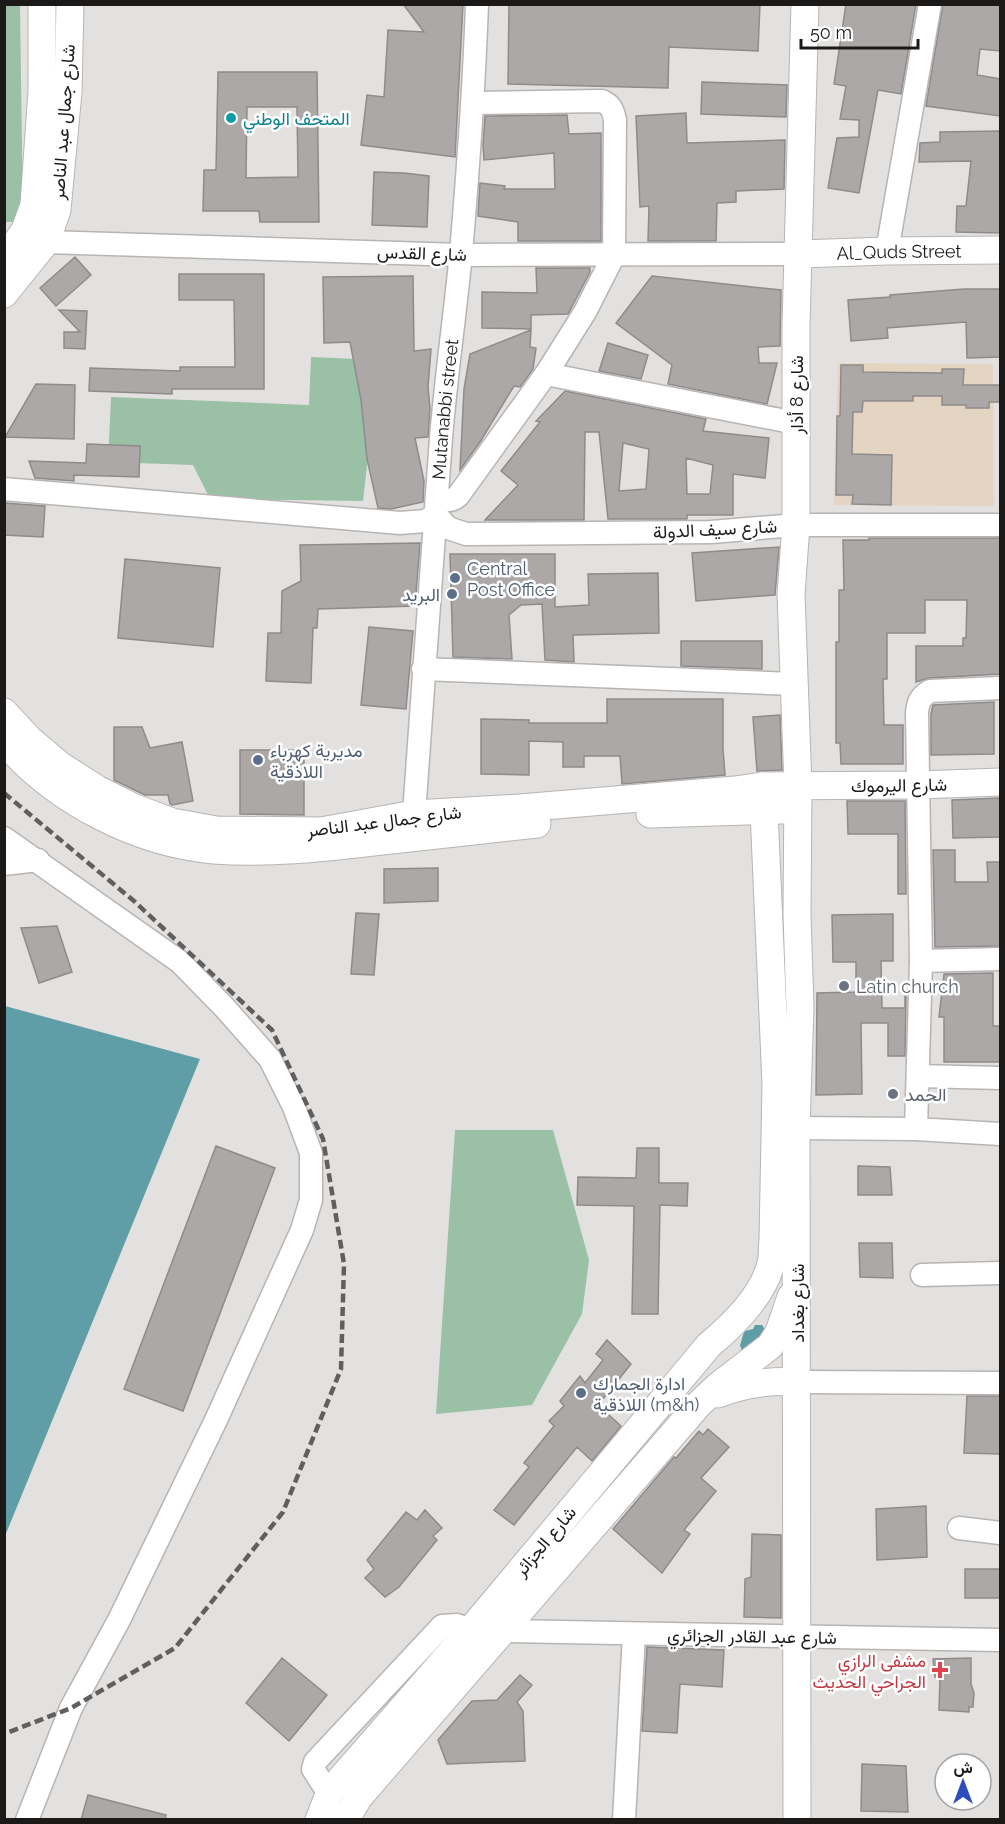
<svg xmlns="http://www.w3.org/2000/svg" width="1005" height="1824" font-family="Raleway,Vazirmatn,sans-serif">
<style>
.education{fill:#e4d5c3}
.green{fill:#9ac0a5}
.water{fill:#5f9ea6}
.building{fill:#aca8a8;stroke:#8e8b8a;stroke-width:1.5;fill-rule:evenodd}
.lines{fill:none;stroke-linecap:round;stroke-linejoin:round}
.minor-casing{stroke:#b7b5b3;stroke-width:25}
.major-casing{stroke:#b7b5b3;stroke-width:29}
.minor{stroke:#fff;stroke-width:22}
.major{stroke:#fff;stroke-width:27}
.rail{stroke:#615f5e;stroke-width:4.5;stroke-dasharray:9 4.5;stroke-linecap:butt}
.culture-dot{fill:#0f9aa8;stroke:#fff;stroke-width:2}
.service-dot{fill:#5c6f8a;stroke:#fff;stroke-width:2}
.worship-dot{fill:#6b7280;stroke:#fff;stroke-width:2}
.health-dot{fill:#e0444e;stroke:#fff;stroke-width:2}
.labels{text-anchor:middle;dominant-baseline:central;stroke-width:5;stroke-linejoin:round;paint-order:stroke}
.culture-label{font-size:18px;fill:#0d838f;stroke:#fff;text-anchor:start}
.street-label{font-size:18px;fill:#1b1a19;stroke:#fff}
.service-label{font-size:18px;fill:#4e5e75;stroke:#fff;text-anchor:start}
.worship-label{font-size:18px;fill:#5b616d;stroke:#fff;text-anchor:start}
.health-label{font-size:18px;fill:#be3a42;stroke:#fff;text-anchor:end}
</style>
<rect width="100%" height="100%" fill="#e3e1df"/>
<path class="education" d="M838 363 993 364 994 506 834 505Z"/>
<path class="green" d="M4 5H20L23 222H5Z
M311 357 379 360 363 501 210 499 193 465 108 462 111 397 309 405Z
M455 1130H553L589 1260 582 1314 532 1405 436 1414Z"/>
<path class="water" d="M5 1006 200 1059 5 1536 4 1006Z
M755 1325H762L766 1331V1334L742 1351 740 1345C742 1340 742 1336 745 1331L753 1329Z"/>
<path class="building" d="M403 4H463L455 157 361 145 367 95 384 97 388 30 424 32Z
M509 4H760L758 51 669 47 668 88 508 84Z
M846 4H916L901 94 878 90 859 193 828 188 837 138 859 137V120L840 119 846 86 834 84Z
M943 4H1000V51L980 49 977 75 1000 79V116L926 106Z
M218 72H317L319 222H260L259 211H203L204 170H216ZM247 107H297L298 177 246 178Z
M702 82 787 85 786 117 701 114Z
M686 113 687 143 785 140 784 189 736 191V202L717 203 716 241H648L649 206 640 207 636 116Z
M567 115 569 134 601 133V241H518V222L478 216 480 183 505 186 504 189H555L554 153 484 160 483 145 485 116Z
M1000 131V233L956 232 957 206H966L971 161 919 162 920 143 940 142V132Z
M374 172 404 173 429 176 427 227 372 225Z
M75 257 91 275 56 306 40 288Z
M536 268H590V272L568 314 531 315V329L482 328V292L537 293Z
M179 274H264V389H172V394L89 391 90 368 180 371V367H235L234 300H179Z
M413 276 414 351 431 349 428 387 430 408 428 437 415 438 424 481 423 502 391 509 378 508 367 459 361 400 350 342 324 343 323 277Z
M652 276 781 290 780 346 758 347 759 363H777L767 404 668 384 672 365 616 323Z
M964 289H1000V357L967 358 966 322 887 328 888 338 851 341 848 300 890 297V295Z
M59 310 87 311 85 349 64 348V332H80Z
M531 330 530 347 536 348 533 369 520 387 514 386 480 442 460 470 464 389 470 354Z
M608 343 648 355 641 379 599 371Z
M841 365H863V372L942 373V369H964L963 385H1000V402H989V408H966V405H942V396H913V401H863L862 412H853L852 454 892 455 891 505 852 504 853 495H836L837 416H840Z
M36 384 75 385 74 439 5 437Z
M565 391 706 419 703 431 769 438 765 478 733 474V515H687V519H608L599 432H585L584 520H485L518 485 501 471 540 422 536 421ZM623 443 649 449 646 489 619 491ZM686 458 713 465 710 494H687Z
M87 444 140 446 139 477 74 475V481L35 478 29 461 86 463Z
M4 503 45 506 43 537 4 535Z
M869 538H1000V674L929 678 916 682V646H963V638H966L967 600H925V633H887V679H883L884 725H903V764H841L840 743H836V642H839V590H844L843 540H869Z
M420 543 415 606 318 609 317 628H313L311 683 266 681 268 633H281L282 591 301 581 300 545Z
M779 547 775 595 696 601 692 553Z
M450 554H555V607L589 605 588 574 658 573 659 633 573 635 574 662 545 660 542 604 521 605 509 615 512 659 453 657Z
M125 559 220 568 213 647 118 638Z
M369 627 413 631 406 709 361 705Z
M681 641H762V669L681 666Z
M607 699H723V749L725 775 622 784 620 756H584V767H563V742L529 741V775L481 774V719L529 720V723H607Z
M994 702V754L931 755V714L933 705Z
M780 715 782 770 757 771 753 717Z
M114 727H142L150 748 182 742 193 801 172 805 170 804 168 795H145L114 780Z
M240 750H304V815L240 814Z
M1000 798V837L953 838 952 800Z
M847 801H905L906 894H898V834H848Z
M933 850H955V882H988L987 862H1000V946L935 947Z
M438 868V901L384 903V869Z
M356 913 379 914 374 975 351 974Z
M893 914V961H881L882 1008H905V996H906L905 1056H888V1023H861L862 1094 816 1095 817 993 856 992V962H833L832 915Z
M57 926 72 972 39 983 21 928Z
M993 973V1026H1000V1062H944V1017H939L944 974Z
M216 1146 275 1168 183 1411 124 1389Z
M637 1148H659V1183H688L687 1206 660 1205 658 1314H632L634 1206 577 1205 578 1177 636 1178Z
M858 1166 890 1167 892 1195H858Z
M859 1243H892L893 1278 860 1277Z
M607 1340 631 1364 598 1405 621 1426 592 1461 577 1447 514 1525 494 1510 529 1467 524 1463 554 1426 549 1421 564 1406 560 1401 580 1376 585 1383 603 1360 596 1354Z
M967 1396H1000V1454L964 1453Z
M708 1429 729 1447 701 1478 716 1491 684 1530 690 1534 662 1573 613 1529 674 1457 676 1458 699 1431 703 1435Z
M926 1506 927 1557 877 1560 876 1509Z
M425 1510 442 1528 433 1536 437 1540 399 1587 385 1597 365 1578 374 1569 367 1560 406 1512 417 1520Z
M752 1534 781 1535V1618L744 1617 745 1579 751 1577Z
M965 1569H1000V1598H965Z
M647 1647 724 1650 722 1687 680 1684 677 1733 642 1731Z
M282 1658 327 1695 289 1741 246 1703Z
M971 1658V1684L974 1693 973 1707H969V1712L939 1710 940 1677H935L933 1659Z
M520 1675 532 1685 517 1702 523 1711 525 1761 447 1764 438 1740 472 1701 497 1700Z
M862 1764 906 1766 908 1812 861 1811Z
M88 1795 166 1815 165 1820H81Z"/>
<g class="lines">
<defs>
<g id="minor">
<path d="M46 242 461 255 799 254"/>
<path d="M887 251 930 4"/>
<path d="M546 374 796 423"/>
<path d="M4 489 400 523 425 521 436 515 448 528 466 534 711 532 796 525H1000"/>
<path d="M438 496C445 501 451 502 458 496L546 374 585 312 614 255 615 120C613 110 611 105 602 101L473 103"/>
<path d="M423 669 793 684"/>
<path id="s1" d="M414 814C422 689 432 564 441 438 446 377 455 315 461 253 468 171 474 88 477 4"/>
<path d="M4 838 180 962 224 1007 270 1059 294 1107 311 1153V1200L302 1230 216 1420 119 1620 71 1708 27 1820"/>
<path d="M4 864 38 860"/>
<path d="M921 961 1000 959"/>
<path d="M918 1076 1000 1078"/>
<path d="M796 1128 916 1129 1000 1134"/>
<path d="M916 1129 921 961 917 713C918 702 920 697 930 691L1000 688"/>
<path d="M922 1275 1000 1273"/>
<path d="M797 1382 1000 1383"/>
<path d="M959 1528 1000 1533"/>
<path d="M504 1631 1000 1640"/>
<path d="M329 1794 313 1769 315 1762 442 1626 457 1625 471 1630"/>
<path d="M624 1820 634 1634"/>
</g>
<g id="major">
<path id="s2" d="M799 254 887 251 1000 250"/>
<path d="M4 260 25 230 34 205 42 91V4"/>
<path d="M4 294 46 242 57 210 68 92 70 4"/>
<path d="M4 712 29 739 61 766 97 789 135 808 172 822 216 830 321 831 414 814 520 808 735 790 762 786 919 785 1000 782"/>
<path d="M4 741C55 801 136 843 214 850 267 854 321 848 373 842 428 836 482 830 537 824"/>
<path d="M650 814 782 810"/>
<path d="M718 1394C744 1384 769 1380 797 1382"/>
<path d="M319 1820 329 1794 338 1782 474 1626 709 1345C733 1325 764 1294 771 1263 773 1256 772 1247 773 1239L776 1084 764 811 762 786"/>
<path d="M345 1820 359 1797 699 1404 718 1386 770 1346 779 1332 791 1297"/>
<path d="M797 1820 796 1128 800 1008 797 914 798 786 791 594 796 525V325L805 4"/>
</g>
</defs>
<use href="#minor" class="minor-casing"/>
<use href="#major" class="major-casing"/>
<use href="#minor" class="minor"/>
<use href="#major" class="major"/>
<path class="rail" d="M4 793 134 901 272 1030 323 1139 344 1264 341 1369 283 1512 175 1648 71 1708 4 1734"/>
</g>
<circle class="culture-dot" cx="231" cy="118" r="6"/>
<g class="service-dot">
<circle cx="455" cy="578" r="6"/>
<circle cx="452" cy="594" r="6"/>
<circle cx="258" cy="760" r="6"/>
<circle cx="581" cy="1393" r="6"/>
</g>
<g class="worship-dot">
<circle cx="844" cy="986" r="6"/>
<circle cx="893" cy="1094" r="6"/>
</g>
<path class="health-dot" d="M937 1661h6v6h6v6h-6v6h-6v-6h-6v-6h6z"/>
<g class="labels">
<g class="culture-label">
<text x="243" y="118">المتحف الوطني</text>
</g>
<g class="street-label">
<text transform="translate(63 122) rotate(-86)">شارع جمال عبد الناصر</text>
<text stroke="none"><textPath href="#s2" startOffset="100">Al_Quds Street</textPath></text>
<text transform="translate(422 253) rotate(2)">شارع القدس</text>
<text transform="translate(796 395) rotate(-90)">شارع 8 أذار</text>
<text stroke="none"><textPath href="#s1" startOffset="406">Mutanabbi street</textPath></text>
<text transform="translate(715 529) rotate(-3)">شارع سيف الدولة</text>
<text transform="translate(899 785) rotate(-1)">شارع اليرموك</text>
<text transform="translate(384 821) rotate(-7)">شارع جمال عبد الناصر</text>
<text transform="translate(797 1303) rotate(-90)">شارع بغداد</text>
<text transform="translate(545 1541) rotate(-50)">شارع الجزائر</text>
<text transform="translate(752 1636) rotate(1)">شارع عبد القادر الجزائري</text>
</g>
<g class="service-label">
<text x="467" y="568">Central<tspan x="467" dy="21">Post Office</tspan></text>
<text x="440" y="594" text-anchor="end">البريد</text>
<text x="270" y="750">مديرية كهرباء<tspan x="270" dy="21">اللاذقية</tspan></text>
<text x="593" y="1383">ادارة الجمارك<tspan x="593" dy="21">اللاذقية (m&amp;h)</tspan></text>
</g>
<g class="worship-label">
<text x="856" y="986">Latin church</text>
<text x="905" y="1094">الحمد</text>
</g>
<g class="health-label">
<text x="926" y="1660">مشفى الرازي<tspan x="926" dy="21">الجراحي الحديث</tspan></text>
</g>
</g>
<rect width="1005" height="1824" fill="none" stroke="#1b1a19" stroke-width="12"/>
<g transform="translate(963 1782)"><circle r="28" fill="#ffffff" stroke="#a4a3a3" stroke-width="1.5"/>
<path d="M0-4.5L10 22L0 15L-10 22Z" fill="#2d4dbd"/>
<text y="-9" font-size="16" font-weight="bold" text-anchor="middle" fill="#1b1a19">ش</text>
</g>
<path d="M801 39v9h117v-9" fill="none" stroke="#1b1a19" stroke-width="3"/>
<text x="810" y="39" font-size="18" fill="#1b1a19" stroke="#ffffff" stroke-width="4.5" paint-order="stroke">50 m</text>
</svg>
